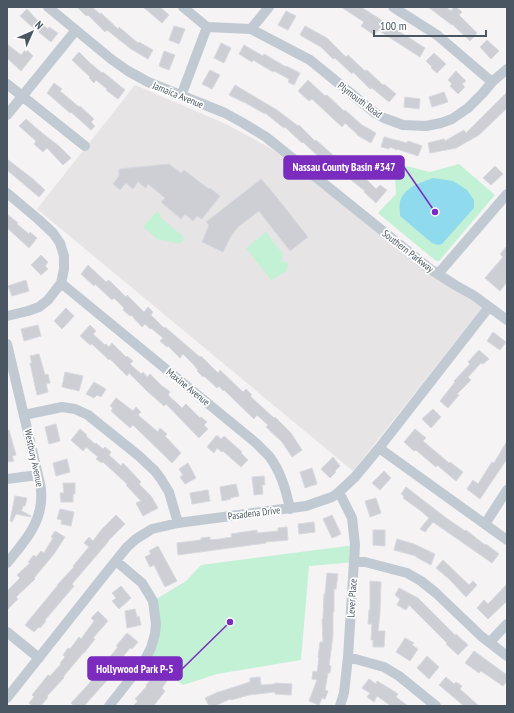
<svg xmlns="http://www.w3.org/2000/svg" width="514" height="713" font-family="'PT Sans Narrow',sans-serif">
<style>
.education{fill:#e6e4e5}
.green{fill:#c3f1d5}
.water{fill:#90daee}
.building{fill:#cdcfd5;stroke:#d7d9de}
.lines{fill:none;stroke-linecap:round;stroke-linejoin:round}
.minor{stroke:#c1cad2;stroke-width:10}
.labels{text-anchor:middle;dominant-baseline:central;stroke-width:3.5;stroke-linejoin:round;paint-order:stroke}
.street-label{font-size:10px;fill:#4a5661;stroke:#fff}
.leader{fill:none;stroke:#7b2cbf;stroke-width:1.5}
.callout-dot{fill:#7b2cbf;stroke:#fff;stroke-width:1.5}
.callout{fill:#7b2cbf;stroke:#7b2cbf;stroke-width:1.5}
.callout-label{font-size:11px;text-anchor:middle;font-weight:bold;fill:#fff}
</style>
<rect width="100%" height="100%" fill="#f5f3f3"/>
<path class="education" d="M135 85 226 124 270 148 482 308 353 471 37 209Z"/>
<path class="green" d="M394 163 430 172 459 164 495 195 439 261H436L378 213 396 194Z
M157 211 161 215 160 217 185 238 180 244 157 239 143 227Z
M266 232 283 254 282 261 288 263 287 271 271 280 246 248Z
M355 545V562L309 566 301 660 217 674 183 685 146 658 151 648 153 601 186 581 201 565Z"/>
<path class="water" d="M433 178 453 181 467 190 474 200V208L442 244 438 245 432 243 400 216C400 212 399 206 400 202 404 187 420 183 433 178Z"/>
<path class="building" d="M77 7H92L100 14 101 13 118 29 119 27 138 43 139 42 153 50 148 59 131 49 107 30 105 32 88 15 86 16Z
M143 7H160L169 15 162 23Z
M341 7H361L425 48 420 57 378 30 374 35 361 26 364 22Z
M428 7H446L451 11 454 7H456L462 12 459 15 477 33 470 41 452 24V25Z
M27 9 36 19 48 29 49 27 58 33 51 42 30 25 20 16Z
M286 11 296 16 288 30 278 25Z
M174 26 185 29 179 44 169 40Z
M305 26 327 38 346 57 348 55 365 71 367 70 383 85 384 84 396 94 389 102 372 88 370 89 353 72 352 74 335 58 333 59 321 47 300 35Z
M487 40 499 51 491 59 480 47Z
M221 43 231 48 224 63 214 58Z
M7 44 21 55 26 49 33 56 21 71 7 58Z
M244 45 263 56 264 54 286 67V66L300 73 294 85 288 82 289 79 274 71 273 72 253 60 252 62 239 54Z
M164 51 175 55 169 70 159 66Z
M79 52 89 62 102 73 103 72 125 90 118 99 106 90 107 89 96 80 94 83 89 78 90 77 72 60Z
M434 53 446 64 437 73 431 68 432 67 426 61Z
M210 70 220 75 212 89 202 84Z
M456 71 466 81 462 84 465 87 458 94 450 86 452 84 448 80Z
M308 80 325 96 327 95 344 111 345 110 362 125 376 133 371 143 357 135V134L345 123 342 127 312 99 309 101 298 91Z
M54 83 62 89 60 91 79 107 80 106 94 119 91 122 95 126 91 130 71 112 70 113 47 93Z
M235 85 277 110 298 126 299 125 315 141 316 140 334 156 336 155 353 172 354 170 366 179 376 189 380 185 387 190 376 203 364 192 365 191 341 172 339 173 323 157 321 159 303 142 302 143 285 127 284 128 265 113V114L244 102H243L229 95Z
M444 92 448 102 432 107 429 97Z
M507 92V108L479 135 456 148 430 153 428 143 444 139 445 141 464 130 466 133Z
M405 97 420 99 419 109 404 107Z
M26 119 42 133 59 146 71 158 63 165 47 148 43 152 34 144 36 141 19 126Z
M384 137 407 143 408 141 422 146 418 156 397 149V150L390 147 389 149 381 147Z
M7 159 33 179 45 190 39 197 7 170Z
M169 164 181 173 184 170 209 189 210 188 220 196 202 219 197 216 193 221 185 214 181 219 161 202 165 198 148 184 146 188 138 182 133 189 126 183 120 190 113 184 119 176V169Z
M495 166 503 174 491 185 483 178Z
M261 179 270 189 308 237 290 251 259 211 238 227 231 236 223 252 202 242 209 225 206 222Z
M7 214 18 223 17 224 29 234 30 232 37 238 29 248 16 236 7 228Z
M507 246V282L500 291 485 278 503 257 500 254Z
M41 255 48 262 45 266 48 269 41 275 31 265Z
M88 265 106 282 109 280 126 297 127 295 144 312 148 307 153 312 151 315 164 328 165 327 200 357 201 356 218 373 220 370 243 392 246 389 252 395 250 396 274 418 275 417 291 433 302 450 292 457 282 442 266 427 268 425 257 415 254 419 224 390 223 391 219 386 217 388 204 376 203 377 197 371 198 370 193 364 183 354 180 358 168 346 167 347 160 341 163 338 151 328 150 329 145 324 142 327 131 315 130 316 123 310 124 308 114 298 112 300 95 284 94 286 81 274Z
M26 280 29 291 12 296 8 286Z
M66 308 74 316 62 329 54 321Z
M38 325 41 336 24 341 21 329Z
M90 325 96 331 93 334 105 345 106 344 109 347 112 343 126 357 127 356 133 361 130 364 141 374 143 372 147 377 150 374 163 387H164L170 392 168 395 182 408 186 404 200 418 201 417 207 422 204 425 208 429 199 438 166 404 164 406 147 391 129 373 127 376 110 359 109 360 92 344 90 345 80 336Z
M493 332 506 342 500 350 487 341Z
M479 350 489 359 483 364 481 363 468 377 471 380 457 394 459 395 448 408 440 401 455 382 454 381 470 364 468 362Z
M39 354 45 375 48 374 50 383 46 384 48 392 37 395 30 363H32L30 356Z
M65 372 83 376 79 391 62 387Z
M94 382 106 389 101 397 97 395 94 398 86 394Z
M116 398 133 411 136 407 141 412 138 415 158 432 160 428 167 434 165 436 181 453 172 463 133 425 130 428 111 411 113 408 110 406Z
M433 409 441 417 431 428 422 419Z
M56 424 60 441 49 444 45 427Z
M80 429 87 435 86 436 95 444 96 443 103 449 105 447 111 452 109 455 121 466 123 463 141 482 139 484 151 496 158 508 143 516 136 503 141 501 126 485 127 484 103 462 102 463 96 459 98 457 86 447 83 451 71 440Z
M415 429 426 438 423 441 449 463 450 462 463 472 456 481 437 465 436 467 416 450 414 451 404 442Z
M9 430 16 455 12 456 14 461 7 462V431Z
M216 436H218L221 439 224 436 242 452 241 453 248 460 241 467 223 451 222 452 217 448 214 453 207 447Z
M507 441V459L480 499 467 489 473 480 478 484 492 462 494 463Z
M333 457 340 466 335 471 336 472 330 478 321 469Z
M67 459 70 472 56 476 53 463Z
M188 463 196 478 185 484 180 477 183 475 179 469Z
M312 468 317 484 305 488 300 472Z
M384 471 391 478 380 490 372 483Z
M264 476 265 485H262L263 494 254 495 252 477Z
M63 483H75V494H73V502H61L60 493H64Z
M236 484 239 496 230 498 231 499 222 501 220 487Z
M406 487 445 517 465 531 466 530 485 545 486 544 499 554 492 563 433 522 425 532 420 529 429 518 421 511 403 498 404 496 401 494Z
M208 490 210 501 192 504 190 493Z
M15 496 27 498 25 506H23L22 510H20L31 516V517L16 514 12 522 10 521Z
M376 498 381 513 370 517 365 501Z
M60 509 74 512 71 526 61 524 62 520 57 519Z
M116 515 125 524 108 541V542L72 584 74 586 45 620 46 621 40 628 39 627 34 632 25 625 58 585H57L74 567 73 566 89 547 84 543 89 537 93 541 102 529Z
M332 515 341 534 332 538 323 519Z
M314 522 315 532 299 534 298 524Z
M287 527 288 540 266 542V543L178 555 177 543 201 540V538L210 537V540L220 539 232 537 231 534 257 530V533L278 531V528Z
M373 530H385V546L373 545Z
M55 531 65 537 54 554 34 578 35 579 16 597 18 599 7 610V591L20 578 17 575 30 563 28 562 34 555 36 557 41 551 44 553 53 538 51 537Z
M397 539 414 544 435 554 431 565 416 557V556L394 550Z
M158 546 177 581 165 587 154 565 150 567 145 557 151 554 149 551Z
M443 560 469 585 473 581 477 585 466 597 449 579 436 568Z
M327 573 338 574 336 589H334V612H333V635L329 665 331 666 330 673H328L325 690 328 691 325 699 322 698 319 705 309 701 317 680 312 679 313 671 317 672 319 658H318L320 642H323L322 619H323L324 594H325Z
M370 581 381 582 380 612 378 631H385L384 647H373V640H371L372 624H368L369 610H370Z
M507 584V601L488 619 477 608 484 600 488 604Z
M121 586 131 598 119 609 112 601 116 598 112 593Z
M399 588 418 598 455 635 456 634 468 645 458 655 446 644 447 643 409 605 406 610 397 605 400 599 395 595Z
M135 609 137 617 139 616 141 625 127 628 125 611Z
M98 611 108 621 93 638 95 639 84 653V652L63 677 64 678 47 696 48 697 41 706H33L29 703 34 697 32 695 48 675 50 676 61 664 60 663 65 657 63 655 68 648 70 649 79 637 81 639 94 621 91 618Z
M127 633 138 642 132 649 130 648 120 660 121 661 116 666 118 668 84 706H74L71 703 87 686 102 667V666L118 647 116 646Z
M405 638 414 643 412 645 418 649 410 661 396 652Z
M474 651 507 675V681L503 686 481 671 479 673 465 663Z
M427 656 439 667 429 679 417 668Z
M159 675 167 681 162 688 165 691 155 704 153 706H133L138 701 135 699 147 686 146 685 151 679 155 681Z
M260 677 261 685 275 684V683L292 684 291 695 275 694V692L249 695 231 700 230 699 215 706H209L205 698 218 692H219L250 682V678Z
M446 677 454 684 456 682 462 686 460 689 479 706H464L439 685Z
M369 679 376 684 377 681 392 690 398 694 396 697 408 706H391L377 696 374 702 367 697 370 693 362 688Z"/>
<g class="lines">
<path class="minor" d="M48 7 111 59 128 71 148 82 225 113 243 123 266 137 430 269 455 285 473 295 507 320
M183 7 207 27
M393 7 437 35 492 82
M207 27 251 29 310 60 375 113 384 118 403 125 426 126 441 123 452 119 468 108 483 93 492 82 507 69
M251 29 269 7
M7 84 85 146
M181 96 207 27
M7 115 76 30
M7 193 38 219 53 233 60 243 64 256V269L61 283 48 300 39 307 28 311 7 316
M438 274 507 194
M61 283 256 443C260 447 265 452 269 456 281 472 286 490 290 509
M7 344 38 475C39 480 41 485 41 490 44 521 25 541 7 563
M24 415 62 407 75 409 88 415 139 456 155 471 161 479 169 492 178 523
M379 448 507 540
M7 479 38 475
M339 492 352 518 355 545 348 657 344 693 340 706
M485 524 507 490
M355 562H365L407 573 421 581 436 593 481 636 507 656
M7 632 39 658
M490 642 507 624
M348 657 384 667 399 676 436 706
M7 698 106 573 127 547 136 539 152 529 178 523 306 506 332 497 339 492 355 477 379 448 489 307
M109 706 143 663 151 648 155 634 156 624 153 601 142 583 116 561"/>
</g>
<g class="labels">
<g class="street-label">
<text transform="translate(178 95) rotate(22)">Jamaica Avenue</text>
<text transform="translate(360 100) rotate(37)">Plymouth Road</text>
<text transform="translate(408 251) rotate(38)">Southern Parkway</text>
<text transform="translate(188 387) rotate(39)">Maxine Avenue</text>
<text transform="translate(34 458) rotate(78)">Westbury Avenue</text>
<text transform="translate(254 513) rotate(-7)">Pasadena Drive</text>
<text transform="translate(352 598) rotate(-86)">Lever Place</text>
</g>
</g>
<path class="leader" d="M435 212L404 167M230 622L182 669"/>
<g class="callout-dot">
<circle cx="435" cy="212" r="4"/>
<circle cx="230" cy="622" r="4"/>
</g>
<g class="callout">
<rect x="284" y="156" width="120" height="23" rx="4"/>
<rect x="88" y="657" width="94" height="23" rx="4"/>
</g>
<g class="callout-label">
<text x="344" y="171">Nassau County Basin #347</text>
<text x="135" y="673">Hollywood Park P-5</text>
</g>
<rect width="514" height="713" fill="none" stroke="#4a5661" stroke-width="16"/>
<g transform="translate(32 32) rotate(45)" stroke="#ffffff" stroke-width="3" paint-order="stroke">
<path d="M0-3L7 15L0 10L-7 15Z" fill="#4a5661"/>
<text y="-6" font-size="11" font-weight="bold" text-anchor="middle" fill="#4a5661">N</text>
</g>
<path d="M374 30v6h112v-6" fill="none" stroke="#4a5661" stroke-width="2"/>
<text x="380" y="30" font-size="12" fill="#4a5661" stroke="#ffffff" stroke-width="3" paint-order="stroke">100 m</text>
</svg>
